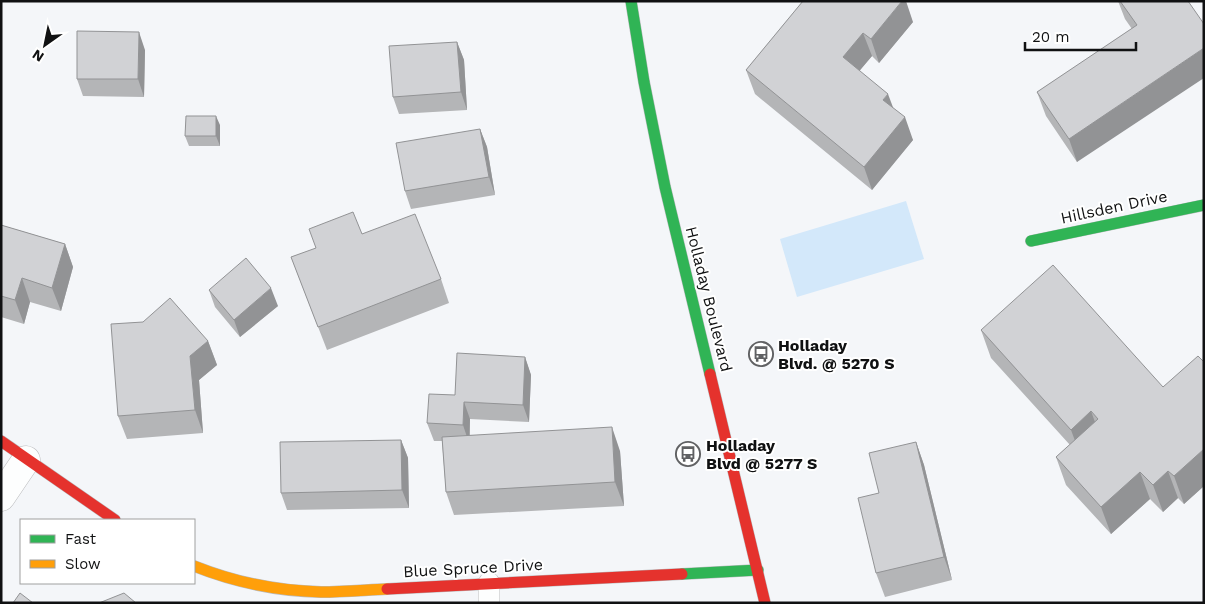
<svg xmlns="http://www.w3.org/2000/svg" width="1205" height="604" font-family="'Work Sans',sans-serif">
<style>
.green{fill:#d3e8fa}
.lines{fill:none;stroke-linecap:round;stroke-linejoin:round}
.lane-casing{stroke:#b9babc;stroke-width:22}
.street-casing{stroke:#b9babc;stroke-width:29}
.fast-casing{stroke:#b9babc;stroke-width:12}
.slow-casing{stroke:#b9babc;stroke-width:12}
.jam-casing{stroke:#b9babc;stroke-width:12}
.lane{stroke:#fdfefe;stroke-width:21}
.street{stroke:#fdfefe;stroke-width:28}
.fast{stroke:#30b455;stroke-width:11}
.slow{stroke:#ff9f0a;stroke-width:11}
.jam{stroke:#e5322d;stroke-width:11}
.wall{fill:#b4b5b7}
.shaded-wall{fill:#929395}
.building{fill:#d1d2d5;stroke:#929395}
.labels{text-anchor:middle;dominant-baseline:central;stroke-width:4;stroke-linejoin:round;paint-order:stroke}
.street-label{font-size:16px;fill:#101112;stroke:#fff}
.poi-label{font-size:16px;font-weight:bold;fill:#101112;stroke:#fff;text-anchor:start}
</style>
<rect width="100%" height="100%" fill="#f4f6f9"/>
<path class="green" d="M906 201 924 259 797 297 780 239Z"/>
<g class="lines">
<defs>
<path id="lane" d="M489 583V603"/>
<path id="street" d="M1 497 26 460"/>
<path id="fast" d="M631 1 644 82 665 187 710 374
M1031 241 1204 205
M682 574 758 570"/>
<path id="slow" d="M194 566C234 582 278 591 321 592 343 592 365 590 387 589"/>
<path id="jam" d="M710 374 765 603
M1 441 115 520
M387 589 682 574"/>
</defs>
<use href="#lane" class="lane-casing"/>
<use href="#street" class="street-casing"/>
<use href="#fast" class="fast-casing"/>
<use href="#slow" class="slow-casing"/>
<use href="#jam" class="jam-casing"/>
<use href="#lane" class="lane"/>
<use href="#street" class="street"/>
<use href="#fast" class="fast"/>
<use href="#slow" class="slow"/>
<use href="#jam" class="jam"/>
</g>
<path class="wall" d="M803 1 913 22 879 63 872 56 859 71 893 108 913 140 872 190 755 94 746 70Z
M1118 1H1188L1077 162 1046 116 1037 92 1132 29 1125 19Z
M457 42 464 60 467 110 399 114 393 97Z
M145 50 144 97 83 96 77 79Z
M220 125V146H189L185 136Z
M480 129 487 147 495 195 411 209 405 191Z
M1 225 65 244 73 267 61 311 30 302 24 324 1 317Z
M362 234 441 279 449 303 327 350 291 257Z
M209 290 278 306 240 337 215 307Z
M981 330 1163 387 1204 362V486L1184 504 1178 498 1163 512 1150 499 1111 534 1066 485 1056 457 1070 445 991 358Z
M208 341 217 365 199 380 203 433 127 439 118 416Z
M525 357 531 375 529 422 470 419V435L620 451 624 506 454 515 446 492 442 441H434L427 423 455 395Z
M401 440 408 458 409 508 287 510 281 493Z
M916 442 924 465 952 580 885 597 876 573 879 493Z"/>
<path class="shaded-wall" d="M902 1H906L913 22 879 63 871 39Z
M139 32 145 50 144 97 138 79Z
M863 33 872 56 851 81 843 57Z
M457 42 464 60 467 110 461 92Z
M1204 48V78L1077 162 1069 139Z
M888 94 897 118 883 100Z
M216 116 220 125V146L216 136Z
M905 117 913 140 872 190 864 167Z
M480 129 487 147 495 195 489 177Z
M65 244 73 267 61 311 52 288Z
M22 278 30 302 24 324 15 300Z
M271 288 278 306 240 337 234 320Z
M208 341 217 365 199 380 203 433 195 410 190 356Z
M525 357 531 375 529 422 523 405Z
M464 402 470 419 469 443 463 425Z
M1091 411 1101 439 1081 457 1071 430Z
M612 427 620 451 624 506 615 482Z
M401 440 408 458 409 508 402 490Z
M916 442 924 465 952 580 944 557Z
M1204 449V486L1184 504 1174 476Z
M1168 471 1178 498 1163 512 1153 485Z
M1140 472 1150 499 1111 534 1101 507Z"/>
<path class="building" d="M803 1H902L871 39 863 33 843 57 888 94 883 100 905 117 864 167 746 70Z
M1120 1H1188L1204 24V48L1069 139 1037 92 1137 25Z
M77 31 139 32 138 79H77Z
M457 42 461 92 393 97 389 46Z
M186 116H216V136H185Z
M480 129 489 177 405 191 396 143Z
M353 212 362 234 415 214 441 279 318 327 291 257 316 248 309 229Z
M1 225 65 244 52 288 22 278 15 300 1 296Z
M246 258 271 288 234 320 209 290Z
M1053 265 1163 387 1198 356 1204 362V449L1174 476 1168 471 1153 485 1140 472 1101 507 1056 457 1098 419 1091 411 1071 430 981 330Z
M170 298 208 341 190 356 195 410 118 416 111 324 143 322Z
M457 353 525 357 523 405 464 402 463 425 427 423 429 394 455 395Z
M612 427 615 482 446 492 442 437Z
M401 440 402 490 281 493 280 442Z
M916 442 944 557 876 573 858 498 879 493 869 453Z
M20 593 33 603H13Z
M124 593 136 603H99Z"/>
<defs>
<symbol id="bus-ring" viewBox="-11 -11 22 22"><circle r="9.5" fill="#fff" stroke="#606163" stroke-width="1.5"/><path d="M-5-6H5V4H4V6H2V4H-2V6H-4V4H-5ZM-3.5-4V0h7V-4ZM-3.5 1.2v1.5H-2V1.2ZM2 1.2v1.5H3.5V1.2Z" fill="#606163"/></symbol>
</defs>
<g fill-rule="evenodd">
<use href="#bus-ring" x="747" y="340" width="28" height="28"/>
<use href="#bus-ring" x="674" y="440" width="28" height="28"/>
</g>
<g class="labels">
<g class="street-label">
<text transform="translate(1114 207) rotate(-12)">Hillsden Drive</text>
<text transform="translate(709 299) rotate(76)">Holladay Boulevard</text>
<text transform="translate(473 568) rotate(-3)">Blue Spruce Drive</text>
</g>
<g class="poi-label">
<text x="778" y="345">Holladay<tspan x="778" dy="18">Blvd. @ 5270 S</tspan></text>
<text x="706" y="445">Holladay<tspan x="706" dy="18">Blvd @ 5277 S</tspan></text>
</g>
</g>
<rect width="1205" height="604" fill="none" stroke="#101112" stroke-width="5"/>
<rect x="20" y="519" width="175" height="65" fill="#ffffff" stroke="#9fa0a0"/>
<rect x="30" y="535" width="25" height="8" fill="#30b455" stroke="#9fa0a0"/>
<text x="65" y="544" font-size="15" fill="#101112">Fast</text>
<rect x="30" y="560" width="25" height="8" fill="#ff9f0a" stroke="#9fa0a0"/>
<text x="65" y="569" font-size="15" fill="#101112">Slow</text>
<g transform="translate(45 45) rotate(213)" stroke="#ffffff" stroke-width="4" paint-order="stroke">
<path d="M0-4L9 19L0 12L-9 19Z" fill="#101112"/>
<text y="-8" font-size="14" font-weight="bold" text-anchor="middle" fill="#101112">N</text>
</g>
<path d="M1025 42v8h111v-8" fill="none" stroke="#101112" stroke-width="2.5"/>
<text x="1032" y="42" font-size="15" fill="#101112" stroke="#ffffff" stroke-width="4" paint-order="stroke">20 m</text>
</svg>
